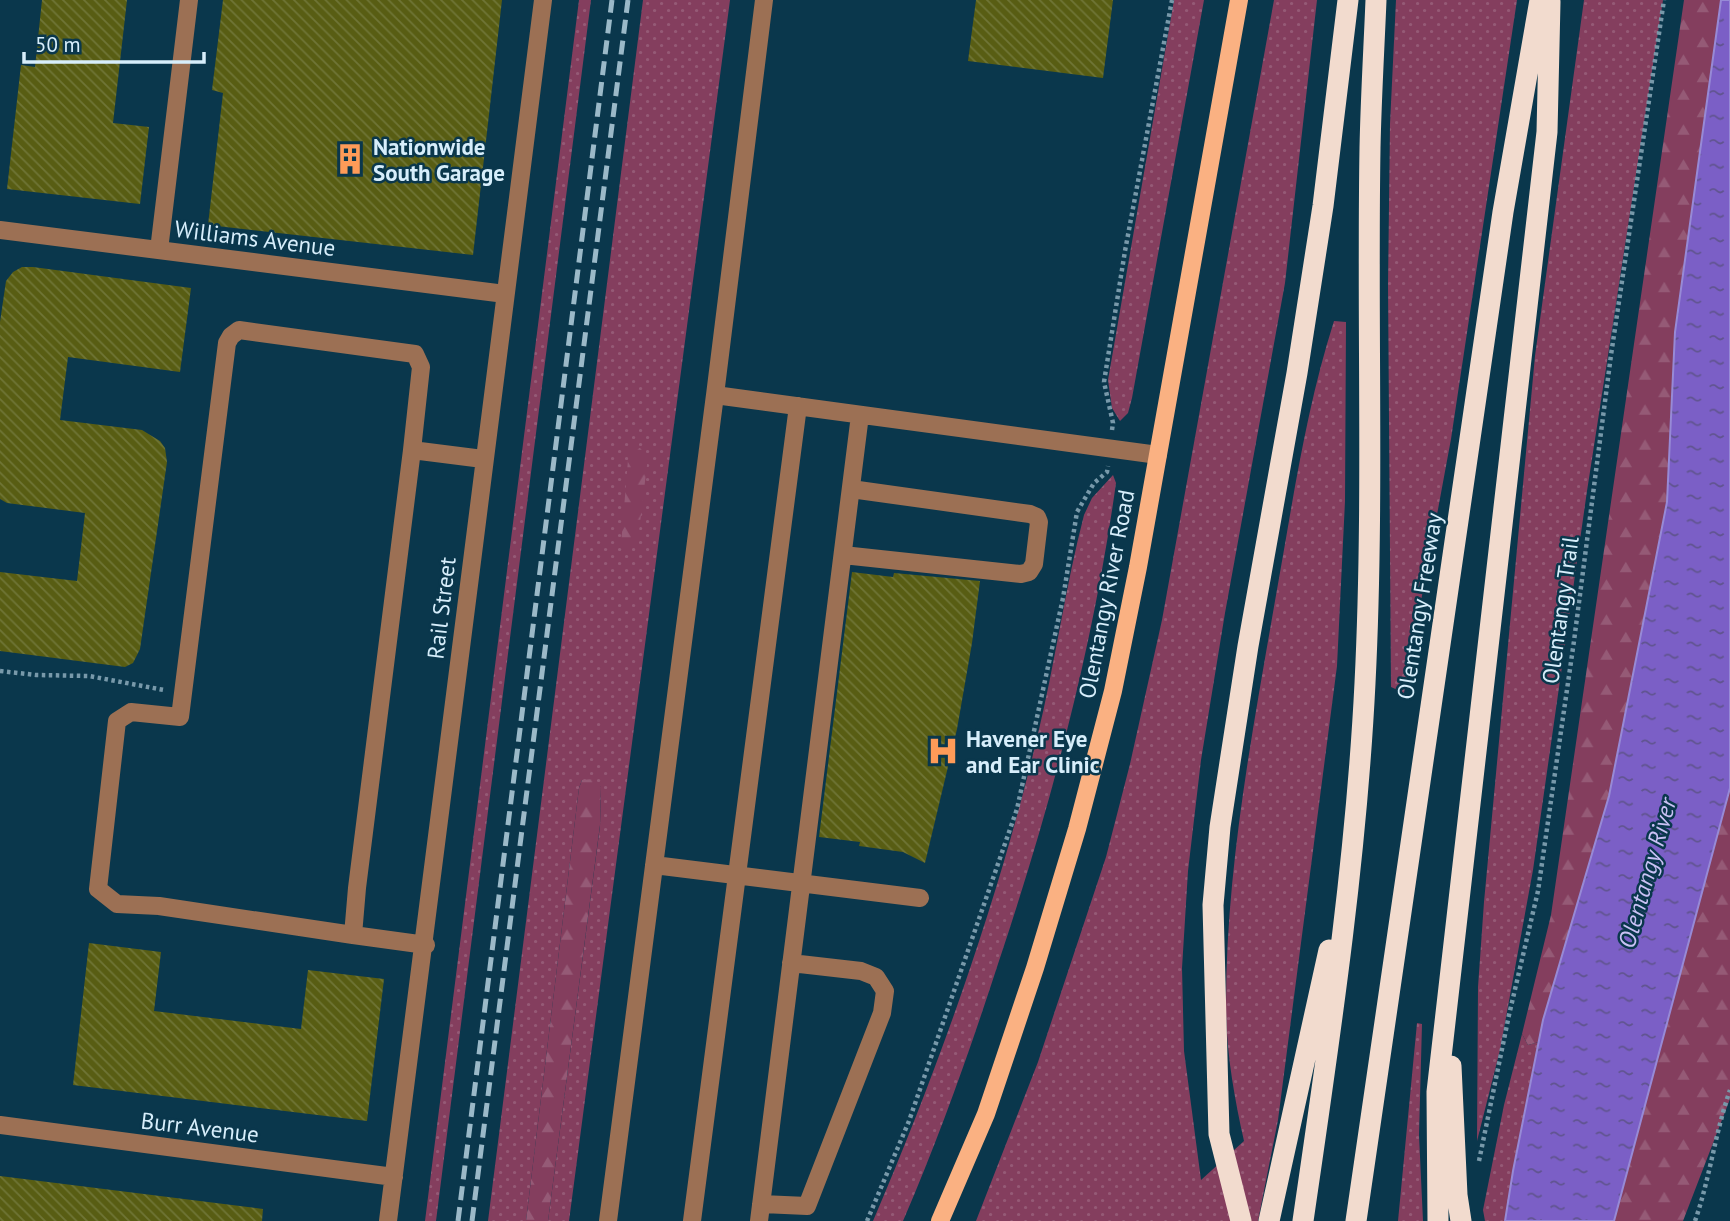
<svg xmlns="http://www.w3.org/2000/svg" width="1730" height="1221" font-family="'PT Sans',sans-serif">
<style>
.grass{fill:url(#grass-dots)}
.forest{fill:url(#forest-firs)}
.water{fill:url(#water-ripples);stroke:#978ad6;stroke-width:2}
.building{fill:url(#building-back-hatch)}
.lines{fill:none;stroke-linecap:round;stroke-linejoin:round}
.path{stroke:#7899aa;stroke-width:4.5;stroke-dasharray:3.5 3.5;stroke-linecap:butt}
.minor{stroke:#9c7054;stroke-width:18}
.major{stroke:#fab182;stroke-width:18}
.highway{stroke:#f2dbce;stroke-width:21}
.rail{stroke:#9bb9c8;stroke-width:5;stroke-dasharray:14 7;stroke-linecap:butt}
.labels{text-anchor:middle;dominant-baseline:central;stroke-width:5;stroke-linejoin:round;paint-order:stroke}
.poi-label{font-size:23px;font-weight:bold;fill:#d7eefb;stroke:#0a374c;text-anchor:start}
.street-label{font-size:23px;fill:#d7eefb;stroke:#0a374c}
.water-label{font-size:24px;font-style:italic;fill:#cac1f5;stroke:#0a374c}
</style>
<defs>
<pattern id="grass-dots" width="8" height="8" patternUnits="userSpaceOnUse" patternTransform="scale(1.75)"><rect width="8" height="8" fill="#843e5e"/><path d="M2 2h.1M6 6h.1" fill="none" stroke="#955a76" stroke-width="1.8" stroke-linecap="round"/></pattern>
<pattern id="forest-firs" width="22" height="20" patternUnits="userSpaceOnUse" patternTransform="scale(1.75)"><rect width="22" height="20" fill="#843e5e"/><path d="M5 1l3.5 6h-7zM16 11l3.5 6h-7z" fill="#955a76"/></pattern>
<pattern id="water-ripples" width="26" height="14" patternUnits="userSpaceOnUse" patternTransform="scale(1.75)"><rect width="26" height="14" fill="#7b5fc6"/><path d="M2 4q2-2 4 0t4 0M15 11q2-2 4 0t4 0" fill="none" stroke="#60548f"/></pattern>
<pattern id="building-back-hatch" width="6" height="6" patternUnits="userSpaceOnUse" patternTransform="scale(1.75)"><rect width="6" height="6" fill="#585d13"/><path d="M-1 5l2 2M0 0l6 6M5-1l2 2" fill="none" stroke="#6f7536"/></pattern>
</defs>
<rect width="100%" height="100%" fill="#0a374c"/>
<path class="grass" d="M579 0H591L436 1221H425Z
M643 0H730L569 1221H548L600 826 601 787 582 780 579 788 526 1221H488Z
M1174 0H1204L1132 398 1128 413 1120 421 1112 408 1108 380Z
M1274 0H1317L1285 283 1225 613 1201 760 1188 871 1182 968 1184 1051 1201 1180 1244 1141C1234 1096 1226 1051 1226 1005 1226 869 1252 734 1275 601 1292 507 1305 412 1334 321L1346 322 1345 501 1337 666 1278 1120 1258 1221H976L1038 1062 1106 857 1130 764 1162 620Z
M1396 0H1517L1451 439 1404 693 1391 687 1388 285 1390 124Z
M1584 0H1663L1587 491 1533 870 1500 1050 1477 1141 1478 987 1484 902 1535 356Z
M1113 475 1116 483C1093 648 1050 809 997 967 969 1053 939 1138 903 1221H873C939 1067 998 901 1037 738 1055 664 1065 588 1084 515L1092 498Z
M1417 1023 1422 1024 1419 1135 1423 1221H1398Z
M1522 1034 1528 1045 1539 1042 1513 1171 1505 1221H1485L1483 1210 1504 1105Z"/>
<path class="forest" d="M1684 0H1721L1675 332 1667 502 1609 796 1539 1042 1528 1045 1522 1034 1551 915Z
M640 448 648 457 638 539 632 546 621 545 628 460 632 450Z
M593 779 601 787 600 825 548 1221H526L579 788 582 780Z
M1730 788V1099L1683 1221H1614Z"/>
<path class="water" d="M1721 0H1730V788L1614 1221H1505L1513 1171 1543 1020 1609 796 1667 502 1675 332Z"/>
<path class="building" d="M42 0H127L113 123 149 127 140 204 7 189 21 65 35 67Z
M223 0H502L473 255 208 225 223 93 212 90Z
M976 0H1113L1103 78 968 61Z
M22 267H33L191 288 180 372 68 357 60 420 142 430 160 441 165 448 167 462 140 649 133 663 125 667 0 651V572L77 581 85 513 7 503 0 499V322L6 281 13 272Z
M852 572 893 577 894 573 980 581 972 643 957 729 925 863 903 852 859 846 860 842 819 837Z
M89 943 161 952 154 1011 301 1029 308 970 384 979 367 1121 73 1085Z
M0 1176 263 1209 262 1221H0Z"/>
<g class="lines">
<path class="path" d="M1112 430 1113 423 1104 382 1125 251 1172 0
M0 671 36 675 89 676 164 690
M1479 1161 1509 1015 1538 891 1574 641 1611 355 1664 0
M867 1221 909 1121 1017 809 1063 598 1077 512 1094 483 1107 472 1108 466
M1695 1221C1710 1178 1715 1133 1730 1090"/>
<path class="minor" d="M0 230 505 294
M159 250 189 0
M715 395 764 0
M843 555 1021 574 1029 572 1034 564 1039 522 1037 517 1030 514 851 489
M654 865 920 898
M353 935 159 906 117 904 98 889 117 721 131 712 180 717 227 343 231 336 239 330 415 354 421 367 412 450
M426 945 353 935 357 888 412 450 483 459
M0 1125 394 1177
M761 1204 807 1206 882 1013 885 991 876 977 861 971 791 963
M388 1221C442 814 490 407 543 0
M608 1221 715 395 1158 455
M692 1221 798 406
M759 1221 860 415"/>
<path class="major" d="M940 1221 986 1114 1035 968 1077 829 1113 691 1138 567 1239 0"/>
<path class="highway" d="M1451 1066 1457 1195 1461 1221
M1241 1221 1219 1134 1213 905 1220 827 1248 646 1297 373 1323 206 1348 0
M1269 1221 1329 950
M1303 1221C1329 1042 1356 864 1365 683 1374 505 1367 326 1370 148 1371 98 1374 49 1376 0
M1356 1221 1503 212 1540 0
M1438 1221 1437 1092 1547 132 1550 2"/>
<path class="rail" d="M458 1221 612 0
M472 1221 628 0"/>
</g>
<defs>
<symbol id="building-bare" viewBox="-9 -9 18 18"><path d="M-4-6H4V6H1V3H-1V6H-4ZM-2.5-4.3h1.7v1.8h-1.7ZM.8-4.3h1.7v1.8H.8ZM-2.5-1h1.7V.8h-1.7ZM.8-1h1.7V.8H.8Z" fill="#fe9b58" stroke="#0a374c" stroke-width="2.5" paint-order="stroke"/></symbol>
<symbol id="hospital-bare" viewBox="-9 -9 18 18"><path d="M-5-5h3v3.5h4V-5h3V5h-3V1.5h-4V5h-3Z" fill="#fe9b58" stroke="#0a374c" stroke-width="2.5" paint-order="stroke"/></symbol>
</defs>
<g fill-rule="evenodd">
<use href="#building-bare" x="328" y="137" width="44" height="44"/>
<use href="#hospital-bare" x="921" y="729" width="44" height="44"/>
</g>
<g class="labels">
<g class="poi-label">
<text x="373" y="146">Nationwide<tspan x="373" dy="26">South Garage</tspan></text>
<text x="966" y="738">Havener Eye<tspan x="966" dy="26">and Ear Clinic</tspan></text>
</g>
<g class="street-label">
<text transform="translate(255 238) rotate(7)">Williams Avenue</text>
<text transform="translate(1106 594) rotate(-79)">Olentangy River Road</text>
<text transform="translate(1419 606) rotate(-81)">Olentangy Freeway</text>
<text transform="translate(441 608) rotate(-83)">Rail Street</text>
<text transform="translate(1560 610) rotate(-82)">Olentangy Trail</text>
<text transform="translate(200 1127) rotate(7)">Burr Avenue</text>
</g>
<g class="water-label">
<text transform="translate(1647 873) rotate(-74)">Olentangy River</text>
</g>
</g>
<path d="M24 52v10h180v-10" fill="none" stroke="#d7eefb" stroke-width="3.5"/>
<text x="35" y="52" font-size="21" fill="#d7eefb" stroke="#0a374c" stroke-width="5" paint-order="stroke">50 m</text>
</svg>
